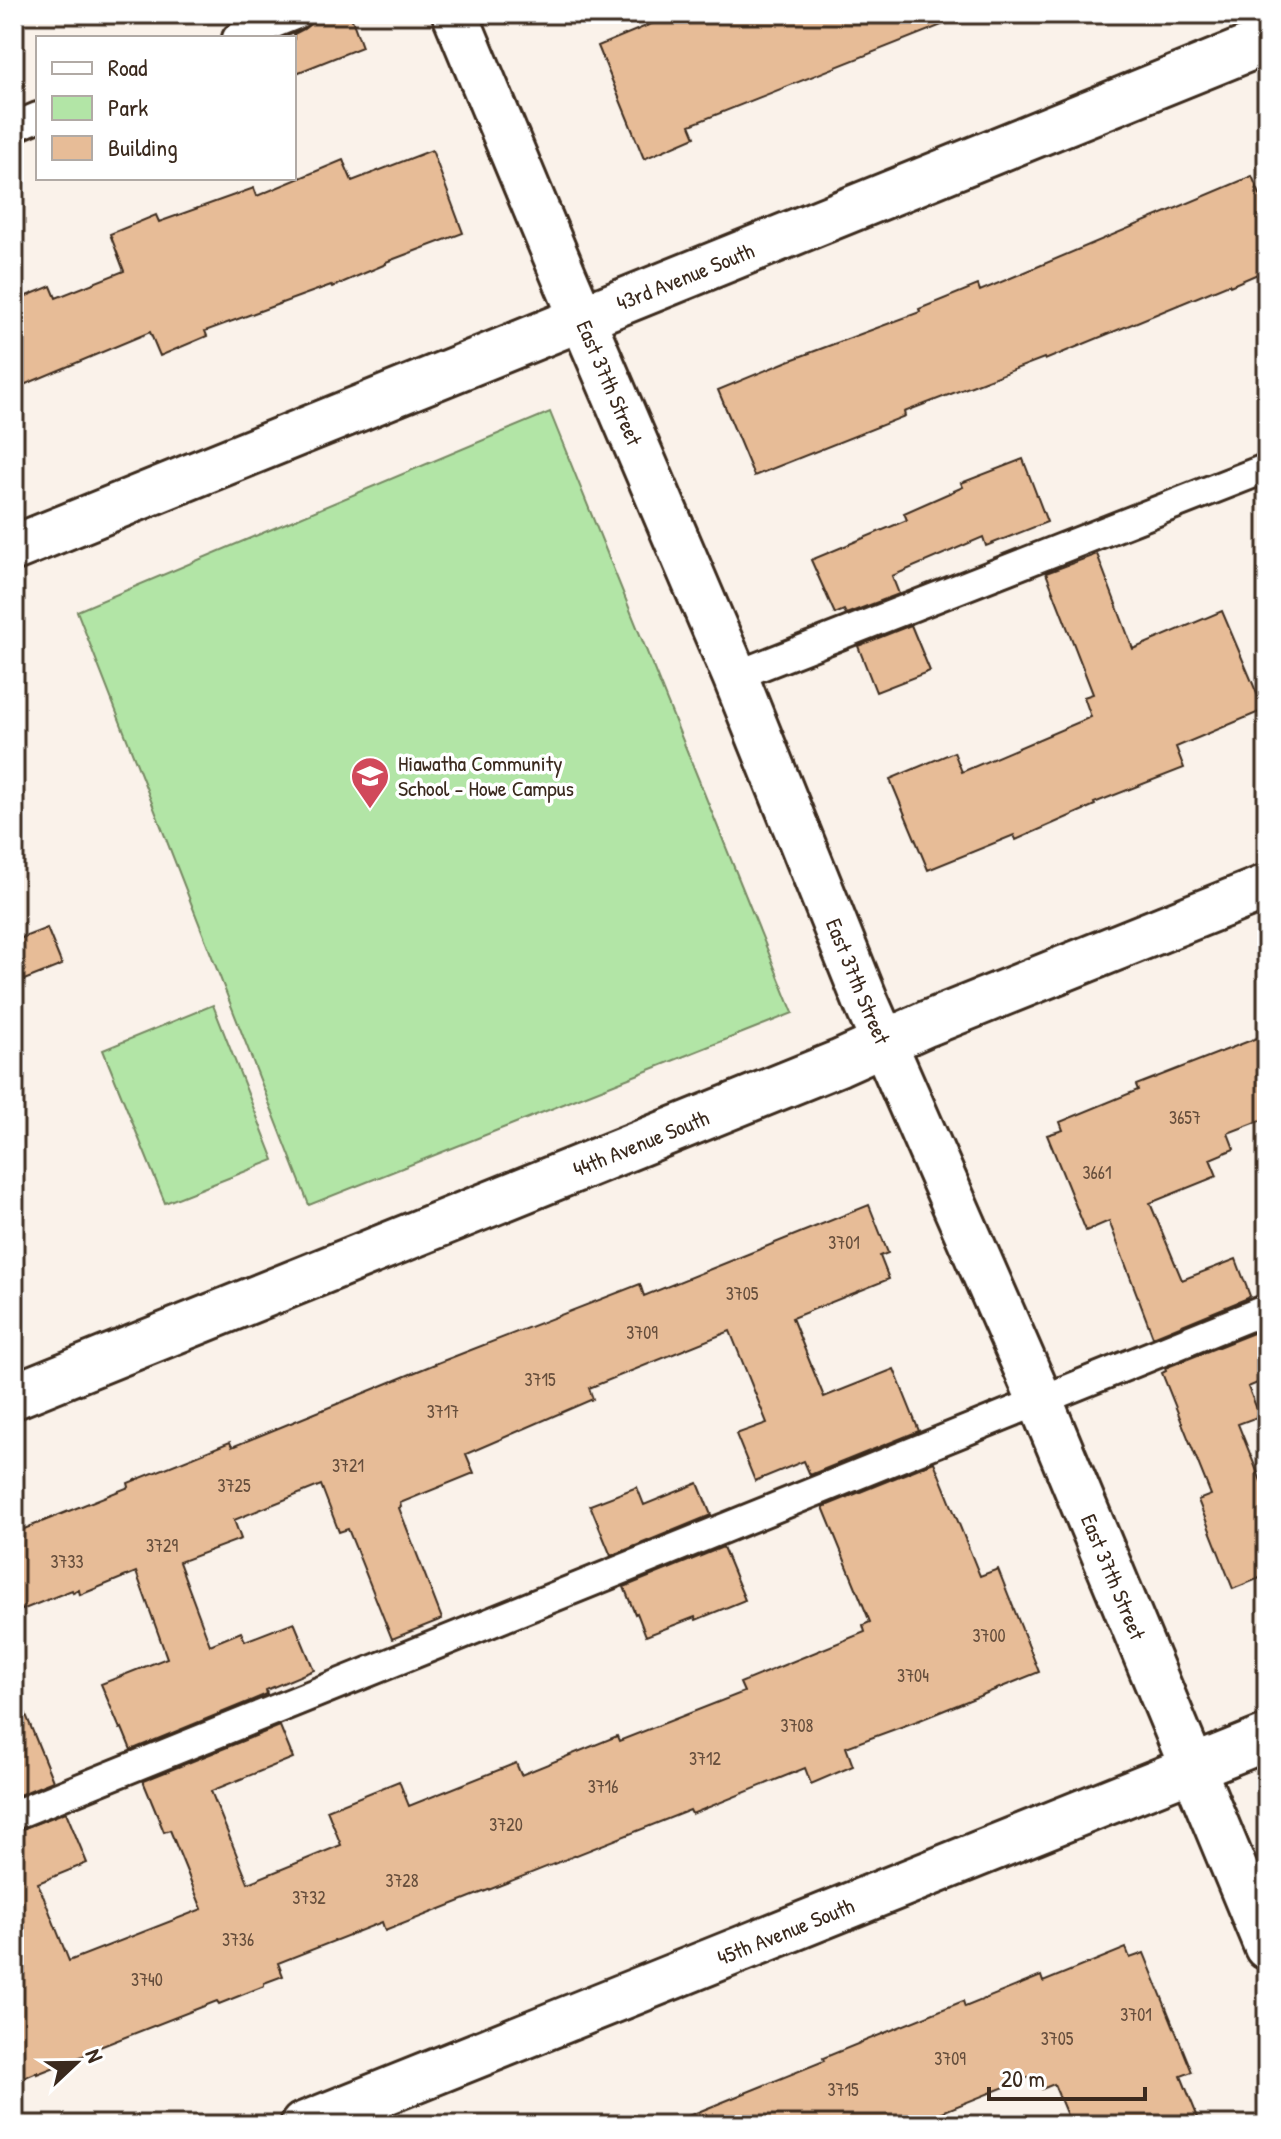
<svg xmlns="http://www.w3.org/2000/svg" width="1281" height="2139" font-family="'Patrick Hand',sans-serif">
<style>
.green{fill:#b2e5a6;stroke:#768862;stroke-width:2}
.building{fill:#e7bc97;stroke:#3b2a1e;stroke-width:2}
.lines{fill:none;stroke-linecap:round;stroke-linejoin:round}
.lane-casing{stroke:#3b2a1e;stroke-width:34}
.street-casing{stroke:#3b2a1e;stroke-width:50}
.lane{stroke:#fff;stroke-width:28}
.street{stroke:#fff;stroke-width:44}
.labels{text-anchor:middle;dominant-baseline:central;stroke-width:7;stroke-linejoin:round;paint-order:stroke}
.number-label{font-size:18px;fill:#664e3c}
.street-label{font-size:22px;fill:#3b2a1e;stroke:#fff}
.poi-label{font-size:22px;fill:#3b2a1e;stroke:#fff;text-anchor:start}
</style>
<rect width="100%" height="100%" fill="#faf2ea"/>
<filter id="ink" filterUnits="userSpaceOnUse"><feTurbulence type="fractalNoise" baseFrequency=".0125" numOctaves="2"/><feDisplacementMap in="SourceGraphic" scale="16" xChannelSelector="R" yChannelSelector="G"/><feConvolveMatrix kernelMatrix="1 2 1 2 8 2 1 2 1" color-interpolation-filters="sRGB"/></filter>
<g filter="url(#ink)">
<path class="green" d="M550 412 793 1013 309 1205 77 611Z
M213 1005 274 1160 165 1203 103 1050Z"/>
<path class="building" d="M334 14H350L362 47 294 74V34L304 29 311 23Z
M675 14H961L962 17 690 125 695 137 644 159 598 46Z
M432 150 463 233 386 262V264L332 287 331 285 205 331 207 336 160 356 150 332 14 389V301L51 286 56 298 124 271 110 234 156 215 159 222 254 188 257 196 343 160 352 181Z
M1252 176 1267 211V270L1230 286 1229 284 1045 360 1044 358 904 412 905 416 754 476 718 390 788 361 920 312 919 309 978 285 980 291Z
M1023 459 1047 522 986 546 983 537 892 576 899 594 846 614 844 610 835 614 811 560 907 520 904 513 963 487 961 483Z
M1097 554 1133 649 1222 611 1264 710 1176 747 1184 768 1094 803 1095 805 1016 840 1014 835 928 870 890 779 954 752 962 772 1091 717 1084 697 1093 694 1046 573Z
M911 625 930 671 876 692 858 646Z
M47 928 62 965 14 984V941Z
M1267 1034V1118L1228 1133 1234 1149 1210 1159 1217 1176 1150 1203 1182 1280 1236 1259 1250 1296 1248 1298 1153 1337 1109 1221 1086 1231 1047 1135 1063 1130 1060 1122 1138 1090 1136 1085Z
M869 1205 888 1253 880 1256 889 1279 792 1318 824 1397 894 1369 919 1431 810 1475 804 1461 755 1481 736 1434 767 1423 730 1331 589 1388 593 1399 466 1454 474 1473 400 1503 401 1507 399 1508 442 1619 392 1639 348 1529 339 1532 321 1485 234 1520 241 1539 179 1562 210 1645 241 1632 245 1641 294 1622 314 1670 266 1690 267 1694 131 1750 122 1728 120 1729 101 1684 167 1658 136 1572 80 1595 79 1590 73 1593 72 1590 14 1613V1533L129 1487 128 1483 230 1442 232 1447 435 1364 640 1284 644 1296Z
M1261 1330 1267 1346V1379L1248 1387 1260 1416 1238 1424 1267 1496V1575L1233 1589 1198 1500 1211 1495 1162 1373 1166 1371 1165 1368Z
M934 1462 980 1576 998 1569 1039 1672 920 1720 846 1747 853 1766 811 1784 805 1768 692 1814 690 1810 385 1931 382 1922 278 1963 283 1976 264 1983V1986L219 2004 217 2001 87 2052 88 2054 37 2074V2072L14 2082V1832L66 1812 87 1863 38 1883 69 1961 202 1909 170 1830 164 1832 143 1781 280 1726 293 1758 211 1791 248 1883 341 1845 327 1810 399 1781 409 1806 516 1763 521 1775 617 1736 619 1741 744 1692 740 1683 865 1632 863 1625 870 1622 823 1507Z
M698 1483 711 1515 611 1556 590 1505 637 1487 644 1505Z
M723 1547 745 1600 696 1620 695 1617 646 1636 637 1613 635 1614 624 1587Z
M14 1690H16L53 1781 14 1797Z
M1126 1948 1130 1958 1144 1953 1192 2072 1181 2076 1201 2125H1071L1054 2084 1042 2089 1037 2074 910 2125H671V2123L824 2061 823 2058 963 2001 965 2007 1041 1976 1043 1982Z"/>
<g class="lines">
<defs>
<path id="lane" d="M237 38 297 14
M14 127 38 117
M735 676 1267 468
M14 1815 1267 1309"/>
<g id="street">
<path id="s1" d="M455 14 564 276 735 676 866 1002 1040 1400 1267 1947"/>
<path id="s2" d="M14 548 1267 41"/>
<path id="s3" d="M14 1396 839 1063 926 1024 1267 887"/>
<path id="s4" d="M303 2125 1267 1738"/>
</g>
</defs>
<use href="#lane" class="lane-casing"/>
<use href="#street" class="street-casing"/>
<use href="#lane" class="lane"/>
<use href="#street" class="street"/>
</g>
</g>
<defs>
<symbol id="school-pin" viewBox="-11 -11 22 30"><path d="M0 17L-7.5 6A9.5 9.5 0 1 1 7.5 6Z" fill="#d1495b" stroke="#fff"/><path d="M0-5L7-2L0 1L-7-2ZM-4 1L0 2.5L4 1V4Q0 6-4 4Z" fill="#fff"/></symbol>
</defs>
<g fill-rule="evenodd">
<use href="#school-pin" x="348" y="754" width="44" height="60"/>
</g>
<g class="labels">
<g class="number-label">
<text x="1185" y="1117">3657</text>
<text x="1097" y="1172">3661</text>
<text x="844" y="1242">3701</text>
<text x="742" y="1293">3705</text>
<text x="642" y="1332">3709</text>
<text x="540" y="1379">3715</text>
<text x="443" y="1411">3717</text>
<text x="348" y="1465">3721</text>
<text x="234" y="1485">3725</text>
<text x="162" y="1545">3729</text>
<text x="67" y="1561">3733</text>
<text x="989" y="1635">3700</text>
<text x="913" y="1675">3704</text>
<text x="797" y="1725">3708</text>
<text x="705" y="1758">3712</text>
<text x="603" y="1786">3716</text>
<text x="506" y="1824">3720</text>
<text x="402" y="1880">3728</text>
<text x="309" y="1897">3732</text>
<text x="238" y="1939">3736</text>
<text x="147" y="1979">3740</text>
<text x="1136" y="2014">3701</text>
<text x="1057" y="2038">3705</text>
<text x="950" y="2058">3709</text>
<text x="843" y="2089">3715</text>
</g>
<g class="street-label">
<text stroke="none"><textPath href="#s2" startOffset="724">43rd Avenue South</textPath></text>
<text stroke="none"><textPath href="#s1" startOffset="400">East 37th Street</textPath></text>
<text stroke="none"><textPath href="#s1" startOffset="1048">East 37th Street</textPath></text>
<text stroke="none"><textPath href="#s3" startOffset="676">44th Avenue South</textPath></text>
<text stroke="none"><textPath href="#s1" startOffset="1696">East 37th Street</textPath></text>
<text stroke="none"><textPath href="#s4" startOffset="520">45th Avenue South</textPath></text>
</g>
<g class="poi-label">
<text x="398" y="763">Hiawatha Community<tspan x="398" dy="25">School - Howe Campus</tspan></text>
</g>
</g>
<rect width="1281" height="2139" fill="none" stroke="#fff" stroke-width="48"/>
<rect x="24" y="24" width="1233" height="2091" fill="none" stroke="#3b2a1e" stroke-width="3" filter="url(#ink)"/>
<rect x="36" y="36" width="260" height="144" fill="#ffffff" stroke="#b1aaa5" stroke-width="2"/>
<rect x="52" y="62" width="40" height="12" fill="#ffffff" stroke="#b1aaa5" stroke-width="2"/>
<text x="108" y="76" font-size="24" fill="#3b2a1e">Road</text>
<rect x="52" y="96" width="40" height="24" fill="#b2e5a6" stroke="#b1aaa5" stroke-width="2"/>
<text x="108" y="116" font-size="24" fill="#3b2a1e">Park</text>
<rect x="52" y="136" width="40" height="24" fill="#e7bc97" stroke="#b1aaa5" stroke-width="2"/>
<text x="108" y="156" font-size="24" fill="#3b2a1e">Building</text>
<g transform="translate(76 2063) rotate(68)" stroke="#ffffff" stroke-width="6" paint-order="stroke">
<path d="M0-6L14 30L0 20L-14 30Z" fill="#3b2a1e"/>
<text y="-12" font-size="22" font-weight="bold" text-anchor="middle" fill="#3b2a1e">N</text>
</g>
<path d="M989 2087v12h156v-12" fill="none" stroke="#3b2a1e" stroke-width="4"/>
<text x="1001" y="2087" font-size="24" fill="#3b2a1e" stroke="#ffffff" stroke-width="6" paint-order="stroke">20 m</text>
</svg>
